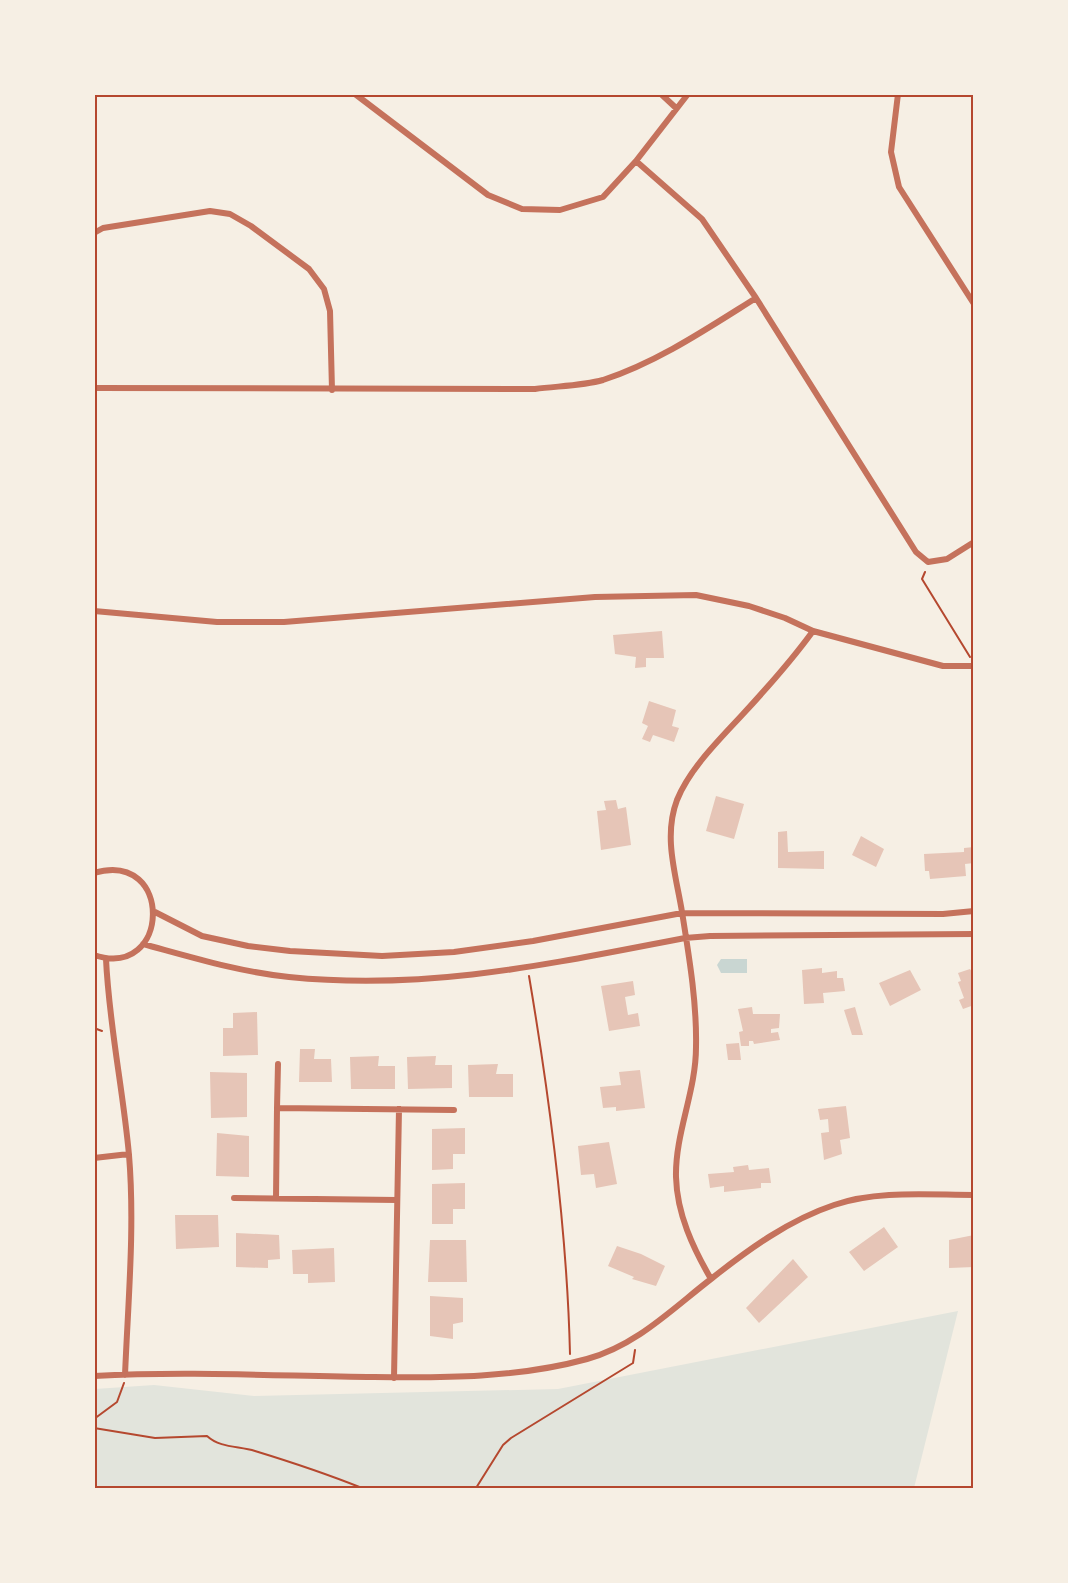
<svg xmlns="http://www.w3.org/2000/svg" width="1068" height="1583" font-family="'Golos Text',sans-serif">
<style>
.green{fill:#e2e4dc}
.water{fill:#c9d6d2}
.building{fill:#e6c5b7}
.lines{fill:none;stroke-linecap:round;stroke-linejoin:round}
.path{stroke:#b5482f;stroke-width:2}
.minor{stroke:#c5725c;stroke-width:6}
.neatline{fill:none;stroke:#b5482f;stroke-width:2}
</style>
<rect width="100%" height="100%" fill="#f6efe4"/>
<path class="green" d="M958 1311 914 1488H95V1389L154 1385 254 1396 558 1389Z"/>
<path class="water" d="M721 959H747V973H721L717 965Z"/>
<path class="building" d="M662 631 664 658H646V667L635 668 636 657 615 654 613 635Z
M649 701 676 710 672 726 679 728 674 742 653 735 650 742 642 739 648 726 642 723Z
M716 796 744 804 734 839 706 831Z
M616 800 618 809 626 807 631 845 601 850 597 811 606 810 604 801Z
M787 831 788 852 824 851V869L778 868V832Z
M861 836 884 849 876 867 852 855Z
M974 847V863L965 864 966 876 930 879 929 871H925L924 854 964 852V848Z
M822 968V973L837 971V978H843L845 991 823 993 824 1003 804 1004 802 970Z
M970 969 974 975V1005L963 1009 959 1000 964 998 958 982 961 981 958 973Z
M910 970 921 990 890 1006 879 983Z
M633 981 635 995 625 997 628 1015 638 1013 640 1026 609 1031 601 986Z
M752 1007 753 1014H780L779 1028 771 1029V1033L778 1032 780 1040 754 1044 753 1041H749V1046H741L739 1032 743 1031 738 1009Z
M855 1007 863 1035H852L844 1010Z
M257 1012 258 1055 223 1056V1028H233V1013Z
M739 1043 741 1060H728L726 1044Z
M300 1049H315L314 1059H331L332 1082H299Z
M379 1056 378 1066H395V1089H351L350 1057Z
M436 1056 435 1065H452V1088L408 1089 407 1057Z
M498 1064 496 1074H513V1097H469L468 1065Z
M640 1070 645 1108 616 1111V1107L603 1108 600 1087 621 1085 619 1072Z
M210 1072 247 1073V1117L211 1118Z
M846 1106 850 1138 840 1140 842 1154 824 1160 821 1133 829 1132 828 1119 820 1120 818 1109Z
M465 1128V1154H453V1169L432 1170V1129Z
M217 1133 249 1136V1177L216 1176Z
M609 1142 617 1184 596 1188 594 1174 581 1175 578 1146Z
M748 1165 749 1170 769 1168 771 1183H761V1188L724 1192V1186L710 1188 708 1174 734 1172 733 1167Z
M465 1183V1209H453V1224H432V1184Z
M175 1215H218L219 1247 176 1249Z
M884 1227 898 1247 864 1271 849 1252Z
M236 1233 279 1235 280 1259 268 1260V1268L236 1267Z
M974 1235V1267L949 1268V1240Z
M430 1240H466L467 1282H428Z
M617 1246 641 1254 665 1266 656 1286 632 1279 634 1277 608 1266Z
M334 1248 335 1282 308 1283V1274H293L292 1250Z
M793 1259 808 1277 759 1323 746 1308Z
M430 1296 463 1298V1322L453 1324V1339L430 1336Z"/>
<g class="lines">
<path class="path" d="M925 572 922 579 970 657
M529 976C550 1100 567 1228 570 1354
M94 1028 102 1031
M94 1419 117 1402 124 1383
M94 1428 155 1438 207 1436C220 1448 238 1446 255 1451 291 1462 327 1474 362 1488
M476 1488 503 1445 511 1438 633 1363 635 1350"/>
<path class="minor" d="M355 94 488 195 522 209 560 210 603 197 636 161 688 94
M661 94 676 108
M898 94 891 152 899 187 974 304
M636 161 702 219 756 298 916 552 928 562 947 559 974 542
M94 233 103 228 210 211 230 214 251 226 309 269 324 289 330 311 332 390
M94 388 535 389C557 386 582 386 603 380 658 362 708 328 756 298
M94 611 217 622H284L595 597 696 595 749 606 785 618 813 631 943 666H974
M94 873C174 849 171 981 94 955
M155 912 202 936 248 946 290 951 382 956 454 952 533 941 682 913 943 914 974 911
M143 944C191 957 240 972 289 977 429 991 549 964 685 938L710 936 974 934
M106 959C109 1025 123 1089 129 1155 135 1227 128 1302 125 1375
M277 1108 278 1064
M94 1158 129 1154
M234 1198 397 1200
M276 1198 277 1108 454 1110
M711 1279C693 1248 677 1214 676 1177 675 1133 696 1092 696 1047 697 1003 689 956 682 912 676 875 663 837 677 800 690 768 720 739 743 714 768 687 792 660 813 631
M94 1376C187 1371 281 1376 374 1377 445 1378 518 1378 587 1359 637 1345 672 1309 711 1279 749 1249 789 1220 834 1205 877 1190 929 1195 974 1195
M394 1378 399 1109"/>
</g>
<rect width="1068" height="1583" fill="none" stroke="#f6efe4" stroke-width="192"/>
<rect x="96" y="96" width="876" height="1391" class="neatline"/>
</svg>
